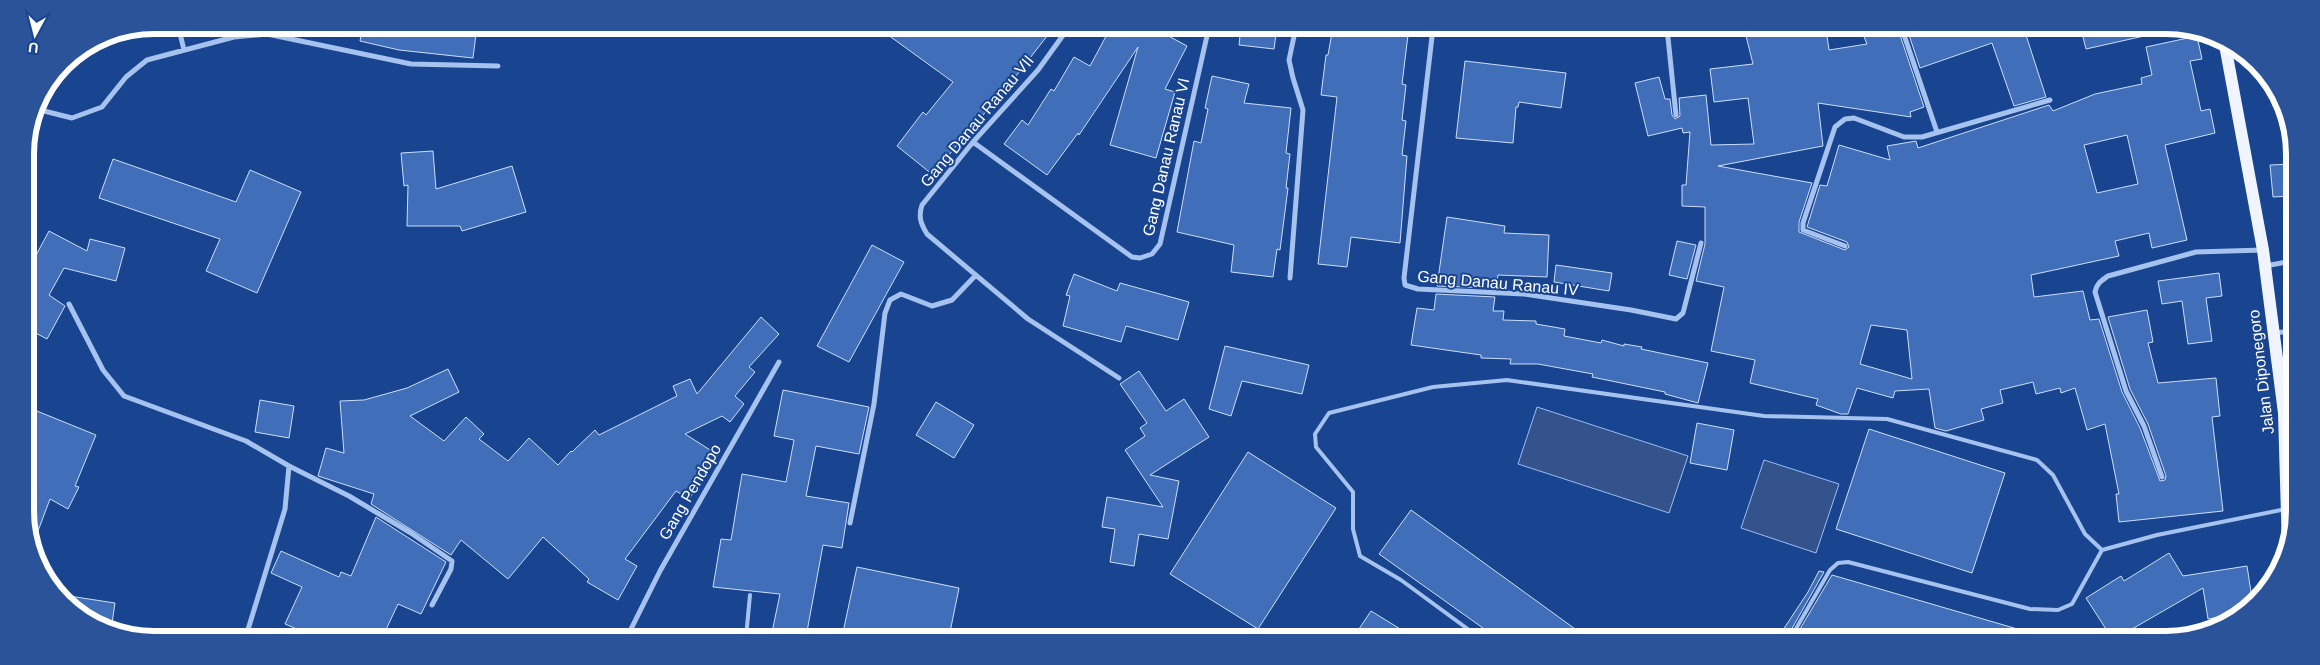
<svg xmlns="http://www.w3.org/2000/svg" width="2320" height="665" font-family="Arial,sans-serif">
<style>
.water{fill:#34538c;stroke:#99bcf2}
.building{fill:#416eb9;stroke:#cddefb;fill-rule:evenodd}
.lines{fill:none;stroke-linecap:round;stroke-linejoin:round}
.lane{stroke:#a6c2ef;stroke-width:4}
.street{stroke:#a6c2ef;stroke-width:5}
.primary{stroke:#eff4ff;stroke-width:12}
.labels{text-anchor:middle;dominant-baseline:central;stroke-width:4;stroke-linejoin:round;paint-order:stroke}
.street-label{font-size:16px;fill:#fff;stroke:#184490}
.rim{fill:none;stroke:#fff;stroke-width:6}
</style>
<rect width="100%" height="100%" fill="#184490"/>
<path class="water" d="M1537 407 1688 456 1669 513 1518 464Z
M1764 460 1839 484 1816 553 1741 528Z"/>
<path class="building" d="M363 25 477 26 473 58 399 50 360 41Z
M877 27H1054L1006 89 1005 88 970 131 969 130 933 175 897 146 923 112 926 115 953 82Z
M1111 27H1152L1187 46 1165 89 1175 92 1156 158 1110 145 1138 47 1079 135 1078 133 1047 175 1004 144 1022 120 1028 125 1051 89 1054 91 1074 57 1090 66Z
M1241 27H1277L1274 49 1239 45Z
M1333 27 1369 28V31L1408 35 1402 84 1406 85 1402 120 1406 121 1402 155 1407 156 1400 243 1351 237 1347 267 1318 264 1337 97 1321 95 1326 55H1328Z
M1763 28 1765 36 1826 29 1829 50 1867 44 1861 29H1898L1924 107 1910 112 1911 117 1818 103 1823 146 1718 166 1812 183 1799 222V232L1845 250 1849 247 1847 242 1807 227 1820 185 1827 186 1839 145 1890 160 1887 146 1916 141 1918 148 2049 105 2053 111 2095 94 2142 84 2141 78 2152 75 2146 47 2197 36 2202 59 2190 61 2201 111 2210 109 2215 133 2165 145 2187 240 2152 248 2149 233 2115 241 2119 256 2031 275 2034 297 2083 291 2090 320 2099 319 2122 392 2140 428 2160 481 2165 480 2166 476 2148 424 2130 389 2108 317 2147 310 2153 342 2148 343 2158 383 2216 378 2220 416 2212 417 2223 511 2119 522 2116 494H2119L2105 424 2087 430 2075 388 2061 393 2060 388 2036 394 2033 382 2000 390 2003 403 1981 409 1984 420 1946 431 1935 428 1929 389 1895 391 1893 398 1857 388 1848 414H1841L1816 405 1818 399 1750 383 1755 360 1711 351 1724 287 1696 281 1705 244V207L1682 206V185H1686L1690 132 1683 133 1682 128 1648 136 1635 83 1659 77 1665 99H1670L1672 115 1675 119 1680 116 1679 98 1706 95 1711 145 1754 144 1748 98 1714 102 1710 69 1753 64 1745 32ZM2127 135 2138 184 2097 193 2084 145ZM1871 325 1907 330 1912 379 1860 364Z
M1907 29H2024L2046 97 2014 106 1992 43 1920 68Z
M2081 29H2143L2144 36 2086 49Z
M1465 61 1566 73 1561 108 1519 102 1518 107H1516L1513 143 1456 138Z
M1212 76 1249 84 1244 103 1291 108 1286 153 1290 154 1286 188H1288L1280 250 1277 249 1273 277 1231 272 1234 245 1177 232 1194 141 1201 143 1208 109 1205 108Z
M433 151 436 189 512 166 526 212 462 231 460 226H407L408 185 404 186 401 153Z
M113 159 236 202 250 170 301 192 257 293 206 271 220 239 99 198Z
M2292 164V196L2273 197 2270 165Z
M1447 217 1505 226 1504 233 1549 235 1547 277 1498 275 1496 288 1437 286Z
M49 231 87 251 90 239 125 248 116 281 64 268 49 295 65 306 47 339 26 328V274Z
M1677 241 1696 245 1687 279 1669 275Z
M872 245 904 262 849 362 817 346Z
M1556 265 1612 273 1609 291 1554 282Z
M2219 273 2222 296 2206 298 2212 341 2188 344 2182 301 2162 304 2158 281Z
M1074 274 1117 291 1120 283 1189 302 1178 340 1126 326 1121 342 1063 326 1070 296 1066 295Z
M1436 294 1495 297 1493 311H1504L1503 320 1536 321V324L1565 329 1564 336 1601 343 1602 340 1624 346V344L1642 347 1641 349 1708 363 1698 403 1665 394V392L1592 377 1593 374 1538 364H1510L1511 359 1481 358V355L1411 345 1417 308 1434 310Z
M761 317 779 334 749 367 755 372 735 396 744 404 730 422 722 416 685 434 718 455 689 499 676 491 625 559 637 566 618 600 587 582 589 579 543 537 508 579 461 540 451 555 371 504 374 494 318 476 326 448 344 453 340 401 364 400 407 388 448 369 459 392 410 416 444 441 466 417 484 434 479 439 508 461 529 438 558 465 571 451 572 452 595 430 599 435 677 396 673 386 690 379 697 394Z
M1225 346 1309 365 1302 394 1242 381 1231 416 1209 409Z
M1139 371 1166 411 1184 399 1209 437 1150 475 1179 481 1168 539 1139 534 1134 566 1110 562 1115 529 1102 527 1107 497 1163 507 1125 450 1145 436 1140 428 1147 423 1120 384Z
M783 390 869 407 859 454 816 446 806 496 849 503 842 548 823 545 806 637H771L780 594 713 587 721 539 731 540 742 474 786 482 794 440 774 436Z
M260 400 294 406 289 438 255 432Z
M936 402 974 425 954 458 916 435Z
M27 407 96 435 75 486 79 487 68 509 50 499 32 547 27 536Z
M1697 423 1734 430 1727 470 1690 463Z
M1869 429 2005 473 1972 573 1836 529Z
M1248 452 1336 508 1258 629 1170 574Z
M1411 510 1589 639 1497 638 1379 554Z
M376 517 446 562 421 614 398 604 383 636H313L285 624 302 587 271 573 281 551 339 577 341 572 351 576Z
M2169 553 2183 576 2247 566 2253 605 2251 608 2244 613 2208 619 2203 588 2113 640 2086 598 2121 576 2124 581Z
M857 567 959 588 949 637H842Z
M1819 571 1824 572 1786 639H1777L1808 592Z
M1832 575 2038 635 2037 639H1794Z
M56 594 115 603 111 630 57 597Z
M1371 611 1415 638H1353Z"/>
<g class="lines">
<path class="lane" d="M746 637 750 595
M1480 638 1401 580 1360 556 1353 529V492L1316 447 1315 434 1329 413 1433 387 1507 380 1764 416 1887 419 2037 460 2053 475 2085 534 2102 550
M1790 639 1830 570 1838 563 1848 562 2030 609 2058 610 2072 604 2102 550 2157 535 2286 509"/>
<path class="street" d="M178 25 184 50
M1069 27 1038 70 973 142 922 205C918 217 921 224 927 234L1028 319 1119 378
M1433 28 1404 278 1405 285 1418 289 1524 294 1631 310 1676 319 1683 313 1701 243
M1667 28 1676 115
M1902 29 1937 132
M34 106 44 111 72 118 102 107 126 77 147 60 234 37 267 34 411 64 498 66
M973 142 1132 257 1140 258 1152 254 1160 244 1209 27
M1845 246 1803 230V223L1835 127 1845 119 1854 118 1904 137H1922L2050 100
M2265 266 2292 261
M1290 278 1303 110 1293 78 1289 60 1296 27
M69 304 103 370 124 396 246 441 289 466 285 509 246 636
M2274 333 2292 331
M289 466 349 496 411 533 452 561 451 569 432 605
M2162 477 2144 426 2126 391 2095 292C2097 283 2101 281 2108 276L2196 252 2263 250
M850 523 874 404 885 313 890 300 901 294 932 306 952 300 976 275
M627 637 660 571 779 362"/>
<path class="primary" d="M2225 45 2263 250 2284 413 2288 549"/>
</g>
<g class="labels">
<g class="street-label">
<text transform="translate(977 121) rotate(-50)">Gang Danau Ranau VII</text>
<text transform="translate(1166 157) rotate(-77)">Gang Danau Ranau VI</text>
<text transform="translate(1498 283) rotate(5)">Gang Danau Ranau IV</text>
<text transform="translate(2261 372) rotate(-97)">Jalan Diponegoro</text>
<text transform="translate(690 492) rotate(-60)">Gang Pendopo</text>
</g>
</g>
<path d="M0 0H2320V665H0ZM154 34H2166A120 120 0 0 1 2286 154V511A120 120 0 0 1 2166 631H154A120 120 0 0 1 34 511V154A120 120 0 0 1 154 34Z" fill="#2a5399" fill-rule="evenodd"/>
<path class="rim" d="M154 34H2166A120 120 0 0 1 2286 154V511A120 120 0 0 1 2166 631H154A120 120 0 0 1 34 511V154A120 120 0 0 1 154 34Z"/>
<g transform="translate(35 35) rotate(187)" stroke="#184490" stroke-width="4" paint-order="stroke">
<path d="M0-4L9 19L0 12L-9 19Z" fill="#ffffff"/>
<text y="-8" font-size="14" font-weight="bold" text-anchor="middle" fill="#ffffff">U</text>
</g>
</svg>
